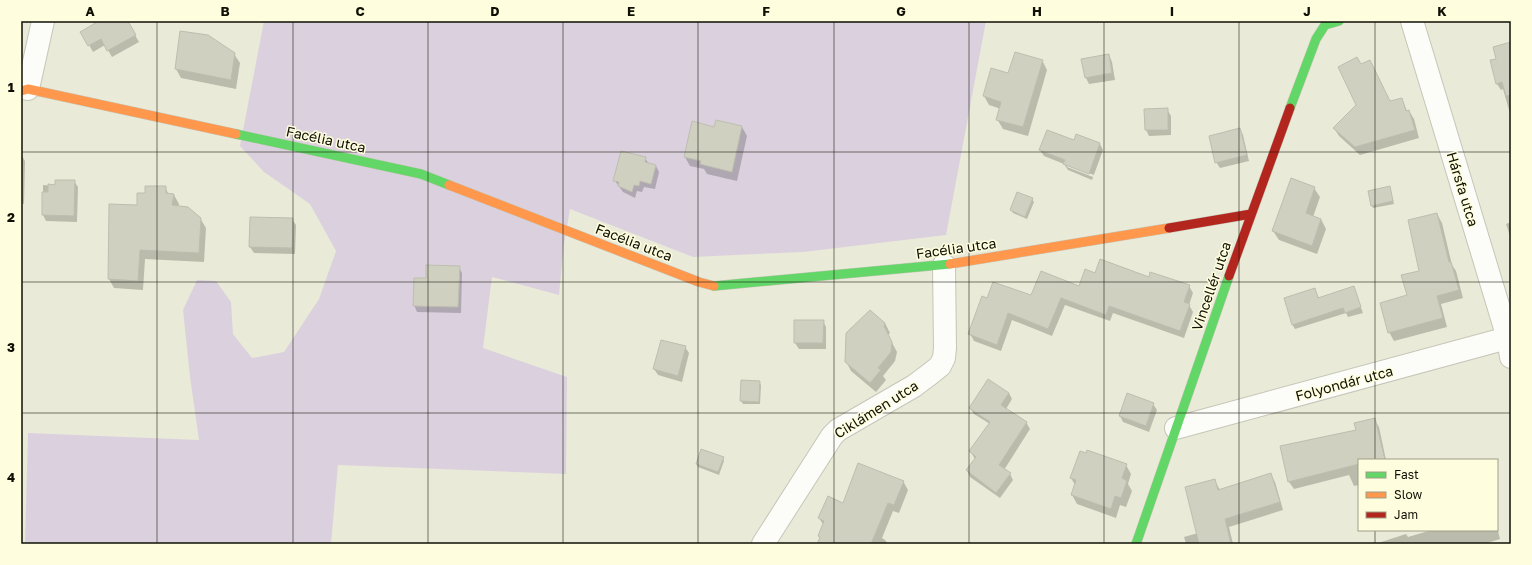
<svg xmlns="http://www.w3.org/2000/svg" width="1532" height="565" font-family="'Golos Text',sans-serif">
<style>
.green{fill:#dbd1de}
.shadow{fill:#0003;fill-rule:evenodd}
.building{fill:#d0d0c1;stroke:#bebeb0}
.lines{fill:none;stroke-linecap:round;stroke-linejoin:round}
.street-casing{stroke:#c6c6b8;stroke-width:24}
.fast-casing{stroke:#c6c6b8;stroke-width:10}
.slow-casing{stroke:#c6c6b8;stroke-width:10}
.jam-casing{stroke:#c6c6b8;stroke-width:10}
.street{stroke:#fcfcf9;stroke-width:22}
.fast{stroke:#63d668;stroke-width:9}
.slow{stroke:#ff974d;stroke-width:9}
.jam{stroke:#b3261e;stroke-width:9}
.grid{fill:none;stroke:#0f0f05;stroke-width:1;stroke-opacity:0.55}
.labels{text-anchor:middle;dominant-baseline:central;stroke-width:3;stroke-linejoin:round;paint-order:stroke}
.street-label{font-size:14px;fill:#0f0f05;stroke:#fefede}
.neatline{fill:none;stroke:#0f0f05;stroke-width:1.5}
.grid-label{font-size:13px;text-anchor:middle;font-weight:bold;fill:#0f0f05}
</style>
<rect width="100%" height="100%" fill="#eaead8"/>
<path class="green" d="M264 21H986L946 235 803 252 693 257 570 209 564 244 559 295 492 277 483 348 567 377 566 474 338 465 331 544H25L28 433 199 440 190 377 183 310 197 280 216 281 231 302 233 334 252 358 284 352 319 299 336 251 310 204 264 172 240 146Z"/>
<path class="shadow" d="M93 21H127L139 42 112 57 105 45 93 52 82 32 95 25Z
M1511 43V117L1503 89 1501 90 1497 84 1491 61 1497 60Z
M234 54 240 63 236 89 181 78 176 69Z
M1109 55 1112 62 1115 80 1089 84 1086 78 1082 60Z
M1042 60 1047 70 1028 136 1003 129 997 119 1001 109 989 105 984 96Z
M1402 99 1407 111H1409L1414 119 1419 138 1360 155 1339 136 1334 128 1390 102Z
M1167 109 1171 116V135L1149 136 1146 130Z
M742 127 747 136 737 181 707 174 704 169 690 166 685 157 715 128Z
M1240 129 1243 135 1249 161 1220 168 1216 162Z
M1074 141 1100 144 1103 150 1092 180 1068 170 1064 164 1044 156 1040 150ZM1067 165 1094 175 1093 177 1067 167Z
M21 154 25 161 24 204 21 203Z
M645 158 649 164 656 166 659 172 655 189 644 187 642 192 637 191 635 198 623 192 615 181Z
M74 181 78 187 77 222 46 221 43 215V185L56 186Z
M165 187 169 195H174L179 204 178 207 200 218 206 228 204 262 145 259 143 290 114 288 109 279 138 206 146 194Z
M1390 187 1394 204 1373 208 1372 206Z
M1314 188 1320 197 1313 217 1321 219 1326 229 1317 254 1279 240 1273 231Z
M1032 199 1034 202 1027 219 1013 213 1011 210Z
M1437 214 1442 223 1452 265 1456 271 1463 298 1441 304 1447 327 1394 341 1389 332 1420 271Z
M292 219 296 225 295 254 254 253 250 247Z
M1511 222V239L1506 224Z
M459 267 462 273 461 313 417 312 414 305 427 279Z
M1096 274 1149 278 1189 286 1193 293 1189 305 1193 312 1184 338 1113 313 1110 321 1065 305 1052 336 1012 320 1001 351 974 341 970 334 988 299 1031 297 1079 287Z
M1353 287 1363 313 1348 317 1346 313 1295 329 1292 324 1315 290 1319 298Z
M823 321 826 327V349H799L795 343Z
M885 323 890 333 888 335 897 352 895 361 883 376 886 380 876 392 851 371 846 361Z
M685 347 689 353 682 382 658 375 654 369Z
M759 382 761 385 760 404H743L741 401Z
M1009 393 1012 399 1006 409 1026 422 1030 429 1004 470 1010 474 1013 480 1000 498 970 477 967 470 975 459 970 451 990 424 974 414 970 408Z
M1153 404 1157 410 1149 432 1123 422 1120 416Z
M1374 419 1379 427 1386 460H1359V485L1354 486 1349 475 1294 489 1289 482 1281 447 1357 431Z
M723 458 724 461 719 475 698 467 697 464Z
M1126 465 1131 474 1128 484 1132 491 1126 507 1120 505 1116 518 1077 504 1072 495 1075 485 1071 478Z
M1270 474 1275 482 1283 510 1229 527 1233 544H1186L1184 537 1198 533 1215 481 1220 490Z
M903 481 908 490 899 513 893 511 882 538 885 540 888 544H818L824 526 819 518 844 504Z
M1497 527 1500 539 1484 544H1375L1406 534 1408 537 1432 530H1497Z"/>
<path class="building" d="M99 21H128L136 35 107 51 101 39 88 46 80 32Z
M180 31 208 35 235 53 231 80 175 69Z
M1511 42V95L1506 96 1502 82 1496 84 1490 60 1496 59 1493 47Z
M1015 52 1043 60 1023 127 996 120 1001 102 983 96 991 68 1008 73Z
M1109 54 1112 73 1085 78 1081 59Z
M1357 57 1361 64 1370 60 1390 101 1402 98 1406 111 1409 110 1415 130 1355 147 1333 128 1356 105 1338 67Z
M1168 108V130H1145L1144 109Z
M716 120 742 126 732 172 700 164 701 161 684 157 692 121 714 127Z
M1240 128 1247 155 1215 163 1209 136Z
M1047 130 1074 140 1076 134 1100 143 1089 174 1063 164 1065 160 1039 150Z
M621 151 646 157 645 162 656 165 651 184 640 181 639 186 634 185 632 192 618 186 619 182 613 181Z
M1291 178 1315 187 1306 213 1321 219 1312 246 1272 231Z
M55 180H75L74 216 42 215V192H48V184L55 185Z
M145 186H166V193L174 194 172 205 188 207 201 218 199 253 140 250 138 281 108 279 109 204 137 205V193H145Z
M1390 186 1393 201 1371 206 1368 191Z
M1017 192 1033 198 1025 217 1010 210Z
M1437 213 1449 262H1451L1459 290 1437 296 1443 318 1388 333 1380 303 1407 295 1401 275 1419 271 1408 220Z
M250 217 293 218 292 248 249 247Z
M1100 259 1149 277 1150 272 1190 285 1184 302 1190 304 1180 331 1109 306 1106 315 1061 298 1048 329 1008 313 997 345 968 334 982 296 987 298 993 282 1031 295 1041 271 1079 286 1085 269 1095 273Z
M426 265 460 266 458 307 413 306 414 278H426Z
M1354 286 1361 307 1345 313 1343 308 1292 325 1284 298 1315 288 1318 298Z
M870 310 885 323 884 326 892 342 891 352 878 368 881 370 870 383 845 362 846 333Z
M794 320H824L823 343H794Z
M661 340 686 346 678 376 653 369Z
M988 379 1009 393 1001 405 1027 422 999 465 1011 473 996 493 966 470 976 457 969 451 990 422 969 408Z
M741 380 760 381 759 402 740 401Z
M1127 393 1154 403 1146 426 1119 416Z
M1375 418 1385 460H1359V464L1288 482 1280 446 1356 430 1354 423Z
M701 449 724 457 718 472 696 464Z
M1087 450 1127 464 1122 478 1127 481 1121 498 1115 496 1111 509 1071 495 1076 480 1070 478 1080 451 1086 453Z
M858 463 904 481 894 505 888 503 871 544H817L820 537 818 536 824 521 818 518 828 496 843 503Z
M1271 473 1280 502 1225 519 1231 544H1199L1185 487 1215 479 1218 490Z"/>
<g class="lines">
<defs>
<path id="street" d="M1412 21 1508 338 1511 357
M28 89 43 21
M1176 428 1511 337
M763 544 832 436 838 430 914 386 930 374 940 366 944 358 945 348 944 265"/>
<path id="fast" d="M1290 108 1316 39 1325 25 1339 21
M236 134 421 174 449 185
M714 286 950 264
M1136 544 1229 276"/>
<path id="slow" d="M21 91 28 89 236 134
M449 185 699 282 714 286
M950 264 1169 228"/>
<path id="jam" d="M1169 228 1251 214
M1229 276 1290 108"/>
</defs>
<use href="#street" class="street-casing"/>
<use href="#fast" class="fast-casing"/>
<use href="#slow" class="slow-casing"/>
<use href="#jam" class="jam-casing"/>
<use href="#street" class="street"/>
<use href="#fast" class="fast"/>
<use href="#slow" class="slow"/>
<use href="#jam" class="jam"/>
</g>
<path class="grid" d="M157 21V544M293 21V544M428 21V544M563 21V544M698 21V544M834 21V544M969 21V544M1104 21V544M1239 21V544M1375 21V460M21 152H1511M21 282H1511M21 413H1511M1375 530V544"/>
<g class="labels">
<g class="street-label">
<text transform="translate(326 139) rotate(12)">Facélia utca</text>
<text transform="translate(1463 189) rotate(73)">Hársfa utca</text>
<text transform="translate(634 242) rotate(21)">Facélia utca</text>
<text transform="translate(956 248) rotate(-8)">Facélia utca</text>
<text transform="translate(1211 286) rotate(-71)">Vincellér utca</text>
<text transform="translate(1344 383) rotate(-15)">Folyondár utca</text>
<text transform="translate(876 409) rotate(-32)">Ciklámen utca</text>
</g>
</g>
<rect width="1532" height="565" fill="none" stroke="#fefede" stroke-width="44"/>
<rect x="1358" y="459" width="140" height="72" fill="#fefede" stroke="#9e9e87"/>
<rect x="1366" y="472" width="20" height="6" fill="#63d668" stroke="#9e9e87"/>
<text x="1394" y="479" font-size="12" fill="#0f0f05">Fast</text>
<rect x="1366" y="492" width="20" height="6" fill="#ff974d" stroke="#9e9e87"/>
<text x="1394" y="499" font-size="12" fill="#0f0f05">Slow</text>
<rect x="1366" y="512" width="20" height="6" fill="#b3261e" stroke="#9e9e87"/>
<text x="1394" y="519" font-size="12" fill="#0f0f05">Jam</text>
<rect x="22" y="22" width="1488" height="521" class="neatline"/>
<g class="grid-label">
<text x="90" y="16">A</text>
<text x="225" y="16">B</text>
<text x="360" y="16">C</text>
<text x="495" y="16">D</text>
<text x="631" y="16">E</text>
<text x="766" y="16">F</text>
<text x="901" y="16">G</text>
<text x="1037" y="16">H</text>
<text x="1172" y="16">I</text>
<text x="1307" y="16">J</text>
<text x="1442" y="16">K</text>
<text x="11" y="92">1</text>
<text x="11" y="222">2</text>
<text x="11" y="352">3</text>
<text x="11" y="482">4</text>
</g>
</svg>
